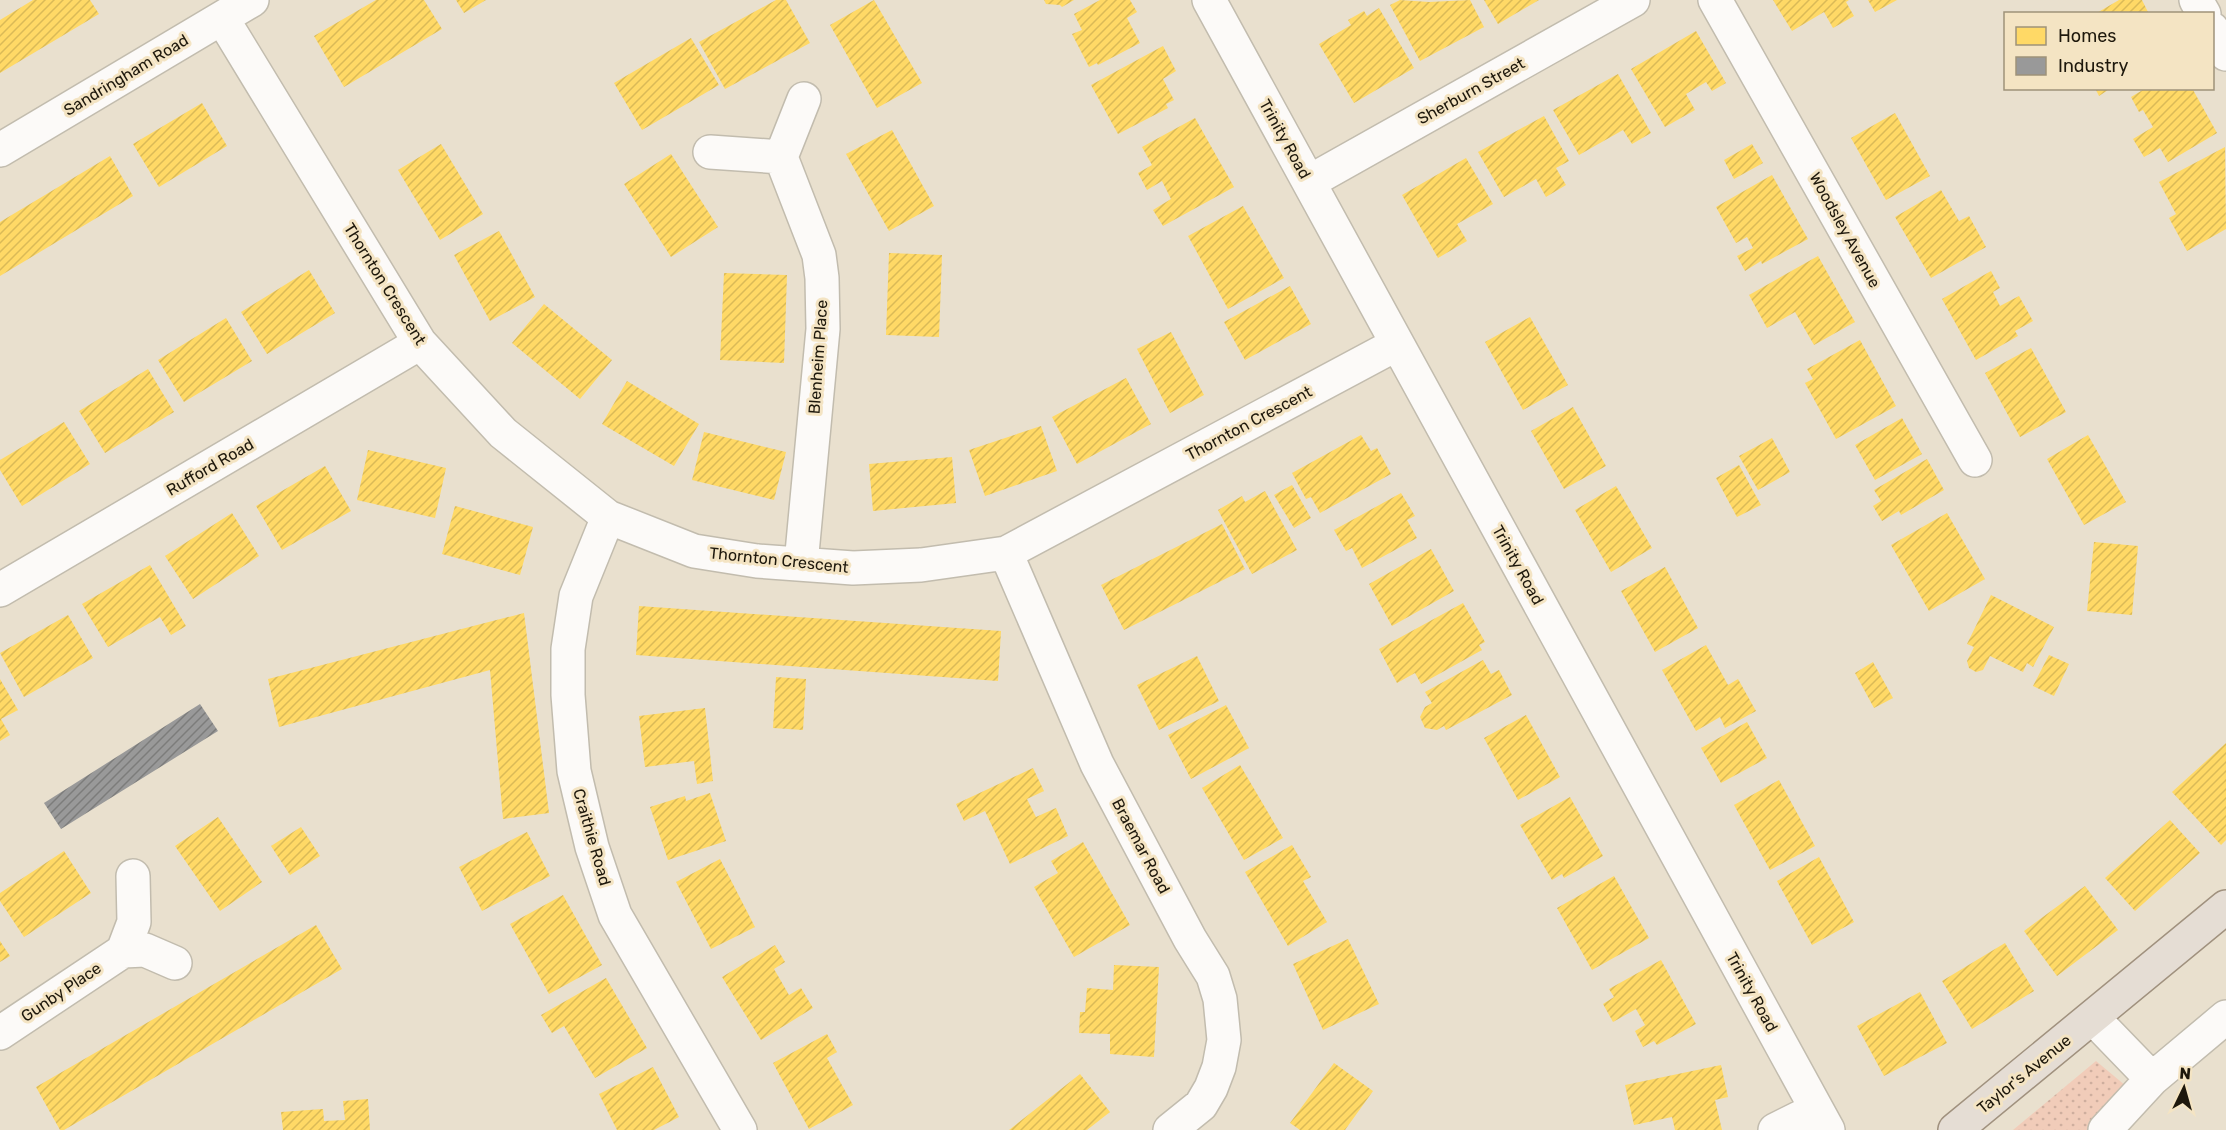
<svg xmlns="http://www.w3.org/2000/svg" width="2226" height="1130" font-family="Rubik,sans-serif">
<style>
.grass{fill:url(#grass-dots)}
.homes{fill:url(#homes-hatch)}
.industry{fill:url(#industry-hatch)}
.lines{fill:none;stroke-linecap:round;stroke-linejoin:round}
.minor-casing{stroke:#c2bcae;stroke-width:36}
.primary-casing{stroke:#a0917e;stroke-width:36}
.minor{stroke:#fcfaf8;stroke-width:33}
.primary{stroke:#e5ddd4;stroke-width:33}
.labels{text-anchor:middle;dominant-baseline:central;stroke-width:6;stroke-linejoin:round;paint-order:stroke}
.street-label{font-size:16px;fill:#1e180c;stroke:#f4e4c3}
</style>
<defs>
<pattern id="grass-dots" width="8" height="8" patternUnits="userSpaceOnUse" patternTransform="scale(1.5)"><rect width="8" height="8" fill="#f1ccb9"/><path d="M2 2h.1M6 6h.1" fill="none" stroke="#ceae9e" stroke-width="1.8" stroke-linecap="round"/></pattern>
<pattern id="homes-hatch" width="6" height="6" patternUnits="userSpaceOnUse" patternTransform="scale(1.5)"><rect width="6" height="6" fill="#ffd966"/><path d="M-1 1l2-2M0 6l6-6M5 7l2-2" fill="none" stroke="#daba57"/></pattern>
<pattern id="industry-hatch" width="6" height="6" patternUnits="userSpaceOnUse" patternTransform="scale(1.5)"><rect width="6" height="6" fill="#999"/><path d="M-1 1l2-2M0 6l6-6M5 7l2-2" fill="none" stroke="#7c7c7b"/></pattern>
</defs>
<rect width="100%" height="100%" fill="#e9e0ce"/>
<path class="grass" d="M2096 1061 2132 1091 2095 1130H2013Z"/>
<path class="homes" d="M33 0H90L99 14 0 73V20Z
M376 0H424L442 29 344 87 314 36Z
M456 0H486L464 13Z
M776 0H786L810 43 725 89 699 42Z
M874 0 922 83 877 108 830 25Z
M1044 0H1074L1062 7 1060 5 1046 4Z
M1100 0H1130L1137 12 1127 18 1140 43 1098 65 1097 63 1089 67 1072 34 1082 30 1074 14Z
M1400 0 1429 2 1470 0 1484 27 1420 61 1390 5Z
M1484 0H1539L1498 24Z
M1773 0H1849L1846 2 1854 16 1833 28 1824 12 1792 31Z
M1868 0H1897L1875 12Z
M2119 0H2142L2149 14H2095Z
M1379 8 1414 68 1354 103 1319 44 1351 25 1348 20 1364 11 1367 16Z
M1696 31 1726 83 1712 91 1706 82 1686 94 1695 110 1665 127 1631 69Z
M691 38 719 85 642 130 614 83Z
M1163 46 1176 71 1163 79 1174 100 1166 104 1168 108 1118 134 1091 85Z
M1618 74 1651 133 1632 144 1623 130 1579 155 1553 110Z
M2095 88H2111L2099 96Z
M2146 88H2192L2217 133 2168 162 2160 148 2144 157 2133 139 2153 127 2143 110 2139 112 2131 97Z
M202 103 227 146 159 187 133 144Z
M1895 113 1930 176 1886 200 1851 138Z
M1544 116 1569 161 1556 168 1566 185 1546 197 1536 179 1504 197 1478 152Z
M1195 118 1234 187 1163 226 1153 210 1171 199 1162 181 1147 190 1138 173 1152 165 1142 147Z
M892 130 934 206 889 231 846 154Z
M441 144 483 214 440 240 398 170Z
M1752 144 1763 163 1734 179 1724 160Z
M2225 147 2226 229 2187 251 2169 218 2176 214 2159 182Z
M671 154 718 227 671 257 624 184Z
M110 156 133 196 0 276V222Z
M1466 158 1493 204 1457 224 1467 241 1438 258 1402 195Z
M1772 175 1808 239 1762 264 1761 261 1745 271 1737 256 1753 248 1747 237 1736 243 1716 207Z
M1941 190 1959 221 1969 216 1986 247 1931 278 1895 217Z
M1243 206 1284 278 1228 309 1188 236Z
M499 231 535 297 490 321 454 255Z
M889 253 942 255 939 337 886 335Z
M1818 256 1855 322 1814 345 1795 312 1767 328 1749 295Z
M309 270 335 313 267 354 241 312Z
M1991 271 2000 288 1993 292 2000 306 2019 296 2033 321 2015 331 2018 336 1976 360 1942 299Z
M724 273 787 275 784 363 720 360Z
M1290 286 1311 324 1245 360 1224 322Z
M544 304 612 360 580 399 512 343Z
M1530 317 1568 385 1523 410 1485 342Z
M226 318 252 361 184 402 158 360Z
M1171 332 1204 395 1170 413 1137 349Z
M1860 340 1896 406 1836 439 1805 383 1813 379 1807 369Z
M2031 348 2066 412 2020 437 1985 373Z
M148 369 174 412 105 453 79 411Z
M1126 378 1151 424 1077 464 1052 417Z
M627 381 699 424 674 466 602 424Z
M1573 407 1606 466 1564 489 1531 431Z
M1902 418 1922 454 1875 480 1855 445Z
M64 422 90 464 22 506 0 470V460Z
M1041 426 1057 471 985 496 969 450Z
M704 432 786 452 774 500 692 480Z
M1361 435 1371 451 1377 448 1391 474 1320 513 1311 497 1306 499 1292 473Z
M2088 435 2126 502 2084 525 2047 459Z
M1772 438 1790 472 1758 490 1739 456Z
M368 450 446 468 435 518 357 500Z
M952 457 956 503 873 511 869 464Z
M1927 459 1944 490 1901 515 1899 511 1882 521 1873 506 1881 501 1874 490Z
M1739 465 1761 505 1737 517 1716 478Z
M325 466 351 511 282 550 256 506Z
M1292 485 1311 518 1294 528 1274 495Z
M1616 486 1652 548 1611 572 1575 510Z
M1265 491 1297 550 1252 574 1218 510 1242 496 1245 502Z
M1401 493 1415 516 1407 520 1417 538 1362 568 1352 548 1346 551 1334 530Z
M455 506 533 527 520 575 442 554Z
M232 513 259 556 193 599 165 556Z
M1947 513 1985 579 1929 611 1891 545Z
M1222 524 1245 569 1124 630 1101 585Z
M2094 542 2138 546 2132 615 2087 611Z
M1431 549 1454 591 1392 626 1369 584Z
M150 565 186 626 171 635 160 617 108 647 82 604Z
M1665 567 1698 628 1655 652 1621 591Z
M1991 595 2054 627 2033 667 2027 663 2023 672 1990 656 1983 670 1976 672 1969 668 1967 661 1974 647 1967 644Z
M1463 603 1485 642 1479 645 1482 650 1421 684 1415 673 1397 683 1379 649Z
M639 606 1001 631 998 681 636 655Z
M524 613 549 813 503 819 490 670 279 727 268 679Z
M68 615 93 658 24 697 0 653Z
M1706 645 1728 685 1738 679 1756 711 1725 728 1720 717 1696 731 1662 670Z
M2049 655 2069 664 2054 696 2033 686Z
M1197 656 1219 701 1159 730 1137 685Z
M1483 660 1491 674 1499 670 1512 695 1446 730 1444 726 1437 730 1425 728 1420 717 1425 707 1432 703 1425 692Z
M1873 662 1893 698 1874 708 1855 673Z
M776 677 806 679 803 730 773 728Z
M0 679 18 710 1 719 10 735 0 741Z
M1226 705 1249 748 1191 779 1168 735Z
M705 708 713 781 697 784 694 761 645 767 639 716Z
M1526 715 1560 777 1518 800 1484 738Z
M1747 722 1767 758 1721 783 1701 748Z
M2226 743V840L2221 845 2172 792Z
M1240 765 1283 838 1244 860 1202 788Z
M1033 768 1044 791 1027 799 1036 817 1056 808 1068 836 1010 864 985 811 964 821 956 804Z
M1779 780 1815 846 1770 870 1734 805Z
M710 793 726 841 668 860 650 807 685 796 686 801Z
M1570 797 1603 856 1564 878 1562 874 1552 880 1520 825Z
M218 817 262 882 220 911 175 846Z
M2170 820 2200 853 2135 911 2105 878Z
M301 827 320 856 290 875 271 846Z
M527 832 550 876 482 911 459 867Z
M1083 842 1130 925 1074 957 1034 887 1058 873 1051 861Z
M1292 845 1311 877 1303 881 1327 922 1288 946 1245 872Z
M64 851 91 893 24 937 0 901V893Z
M1819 857 1854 922 1812 945 1777 881Z
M720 859 755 927 711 949 676 882Z
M1614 876 1649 938 1592 970 1557 908Z
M2085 886 2118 930 2057 976 2024 931Z
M563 895 602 965 549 994 510 924Z
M316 925 342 969 64 1130H60L36 1087Z
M1348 939 1379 1004 1323 1030 1293 964Z
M0 941 10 956 0 962Z
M2005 943 2034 991 1972 1029 1942 981Z
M775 945 785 962 774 969 781 981 789 995 801 988 813 1008 761 1040 722 977Z
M1661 960 1696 1024 1657 1045 1654 1041 1643 1047 1635 1031 1645 1025 1636 1009 1613 1022 1603 1004 1614 997 1609 989Z
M1114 965 1159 967 1154 1057 1110 1054V1034L1079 1033 1080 1012H1085L1087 988 1113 990Z
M606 978 647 1048 595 1078 564 1026 552 1033 541 1015Z
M1920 992 1947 1043 1884 1076 1857 1026Z
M827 1034 837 1052 827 1058 853 1105 809 1129 773 1063Z
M1334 1063 1373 1091 1345 1130H1300L1290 1123Z
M1721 1065 1728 1097 1715 1100 1722 1130H1675L1672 1117 1634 1125 1625 1085Z
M653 1067 679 1117 654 1130H617L599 1094Z
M1080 1074 1110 1112 1087 1130H1009Z
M368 1099 370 1130H283L281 1112 323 1109 324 1121 345 1120 343 1101Z"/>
<path class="industry" d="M200 704 218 731 61 829 44 803Z"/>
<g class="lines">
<defs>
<path id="minor" d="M1209 0 1828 1130
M1715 0 1975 460
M2196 0 2204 14
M222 18 420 343 503 433 608 517 694 551 757 561 853 568 921 565 1006 553 1397 344
M2212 29 2226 54
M0 150 252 0
M710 152 781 157 804 99
M781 157 819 255 822 278 823 329 801 564
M1309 182 1633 0
M608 517 576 596 568 649V695L574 771 592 847 615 915 740 1130
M1006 553 1097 764 1190 939 1213 976 1220 999 1224 1040 1219 1067 1211 1088 1201 1105 1170 1130
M0 590 420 343
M123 951 145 950 175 963
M2093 1018 2152 1079
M0 1033 123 951 134 922 133 876
M1775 1130 1801 1117 1819 1115
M2105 1130 2152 1079 2226 1017"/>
<path id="primary" d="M1955 1130 2226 907"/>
</defs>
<use href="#minor" class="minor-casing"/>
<use href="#primary" class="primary-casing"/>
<use href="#minor" class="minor"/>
<use href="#primary" class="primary"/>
</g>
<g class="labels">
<g class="street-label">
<text transform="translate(126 75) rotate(-31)">Sandringham Road</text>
<text transform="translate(1471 91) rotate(-29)">Sherburn Street</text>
<text transform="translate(1285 139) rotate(61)">Trinity Road</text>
<text transform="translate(1845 230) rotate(61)">Woodsley Avenue</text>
<text transform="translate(385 284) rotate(58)">Thornton Crescent</text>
<text transform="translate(818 357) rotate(-86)">Blenheim Place</text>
<text transform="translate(1249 423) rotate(-28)">Thornton Crescent</text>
<text transform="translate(210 467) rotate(-30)">Rufford Road</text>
<text transform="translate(779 560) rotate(6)">Thornton Crescent</text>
<text transform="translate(1518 565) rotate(61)">Trinity Road</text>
<text transform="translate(592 837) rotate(74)">Craithie Road</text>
<text transform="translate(1141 846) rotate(62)">Braemar Road</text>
<text transform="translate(61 992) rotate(-34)">Gunby Place</text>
<text transform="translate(1752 992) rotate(61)">Trinity Road</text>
<text transform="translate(2024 1074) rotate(-39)">Taylor's Avenue</text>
</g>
</g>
<rect x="2004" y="12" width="210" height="78" fill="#f4e4c3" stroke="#9e927a" stroke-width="1.5"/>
<rect x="2016" y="27" width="30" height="18" fill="#ffd966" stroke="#9e927a" stroke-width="1.5"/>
<text x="2058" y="42" font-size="18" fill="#1e180c">Homes</text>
<rect x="2016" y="57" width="30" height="18" fill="#999999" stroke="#9e927a" stroke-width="1.5"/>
<text x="2058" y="72" font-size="18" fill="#1e180c">Industry</text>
<g transform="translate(2184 1088) rotate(5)" stroke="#f4e4c3" stroke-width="4.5" paint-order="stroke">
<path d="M0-4.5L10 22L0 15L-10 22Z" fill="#1e180c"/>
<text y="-9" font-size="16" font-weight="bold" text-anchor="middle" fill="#1e180c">N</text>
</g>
</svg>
